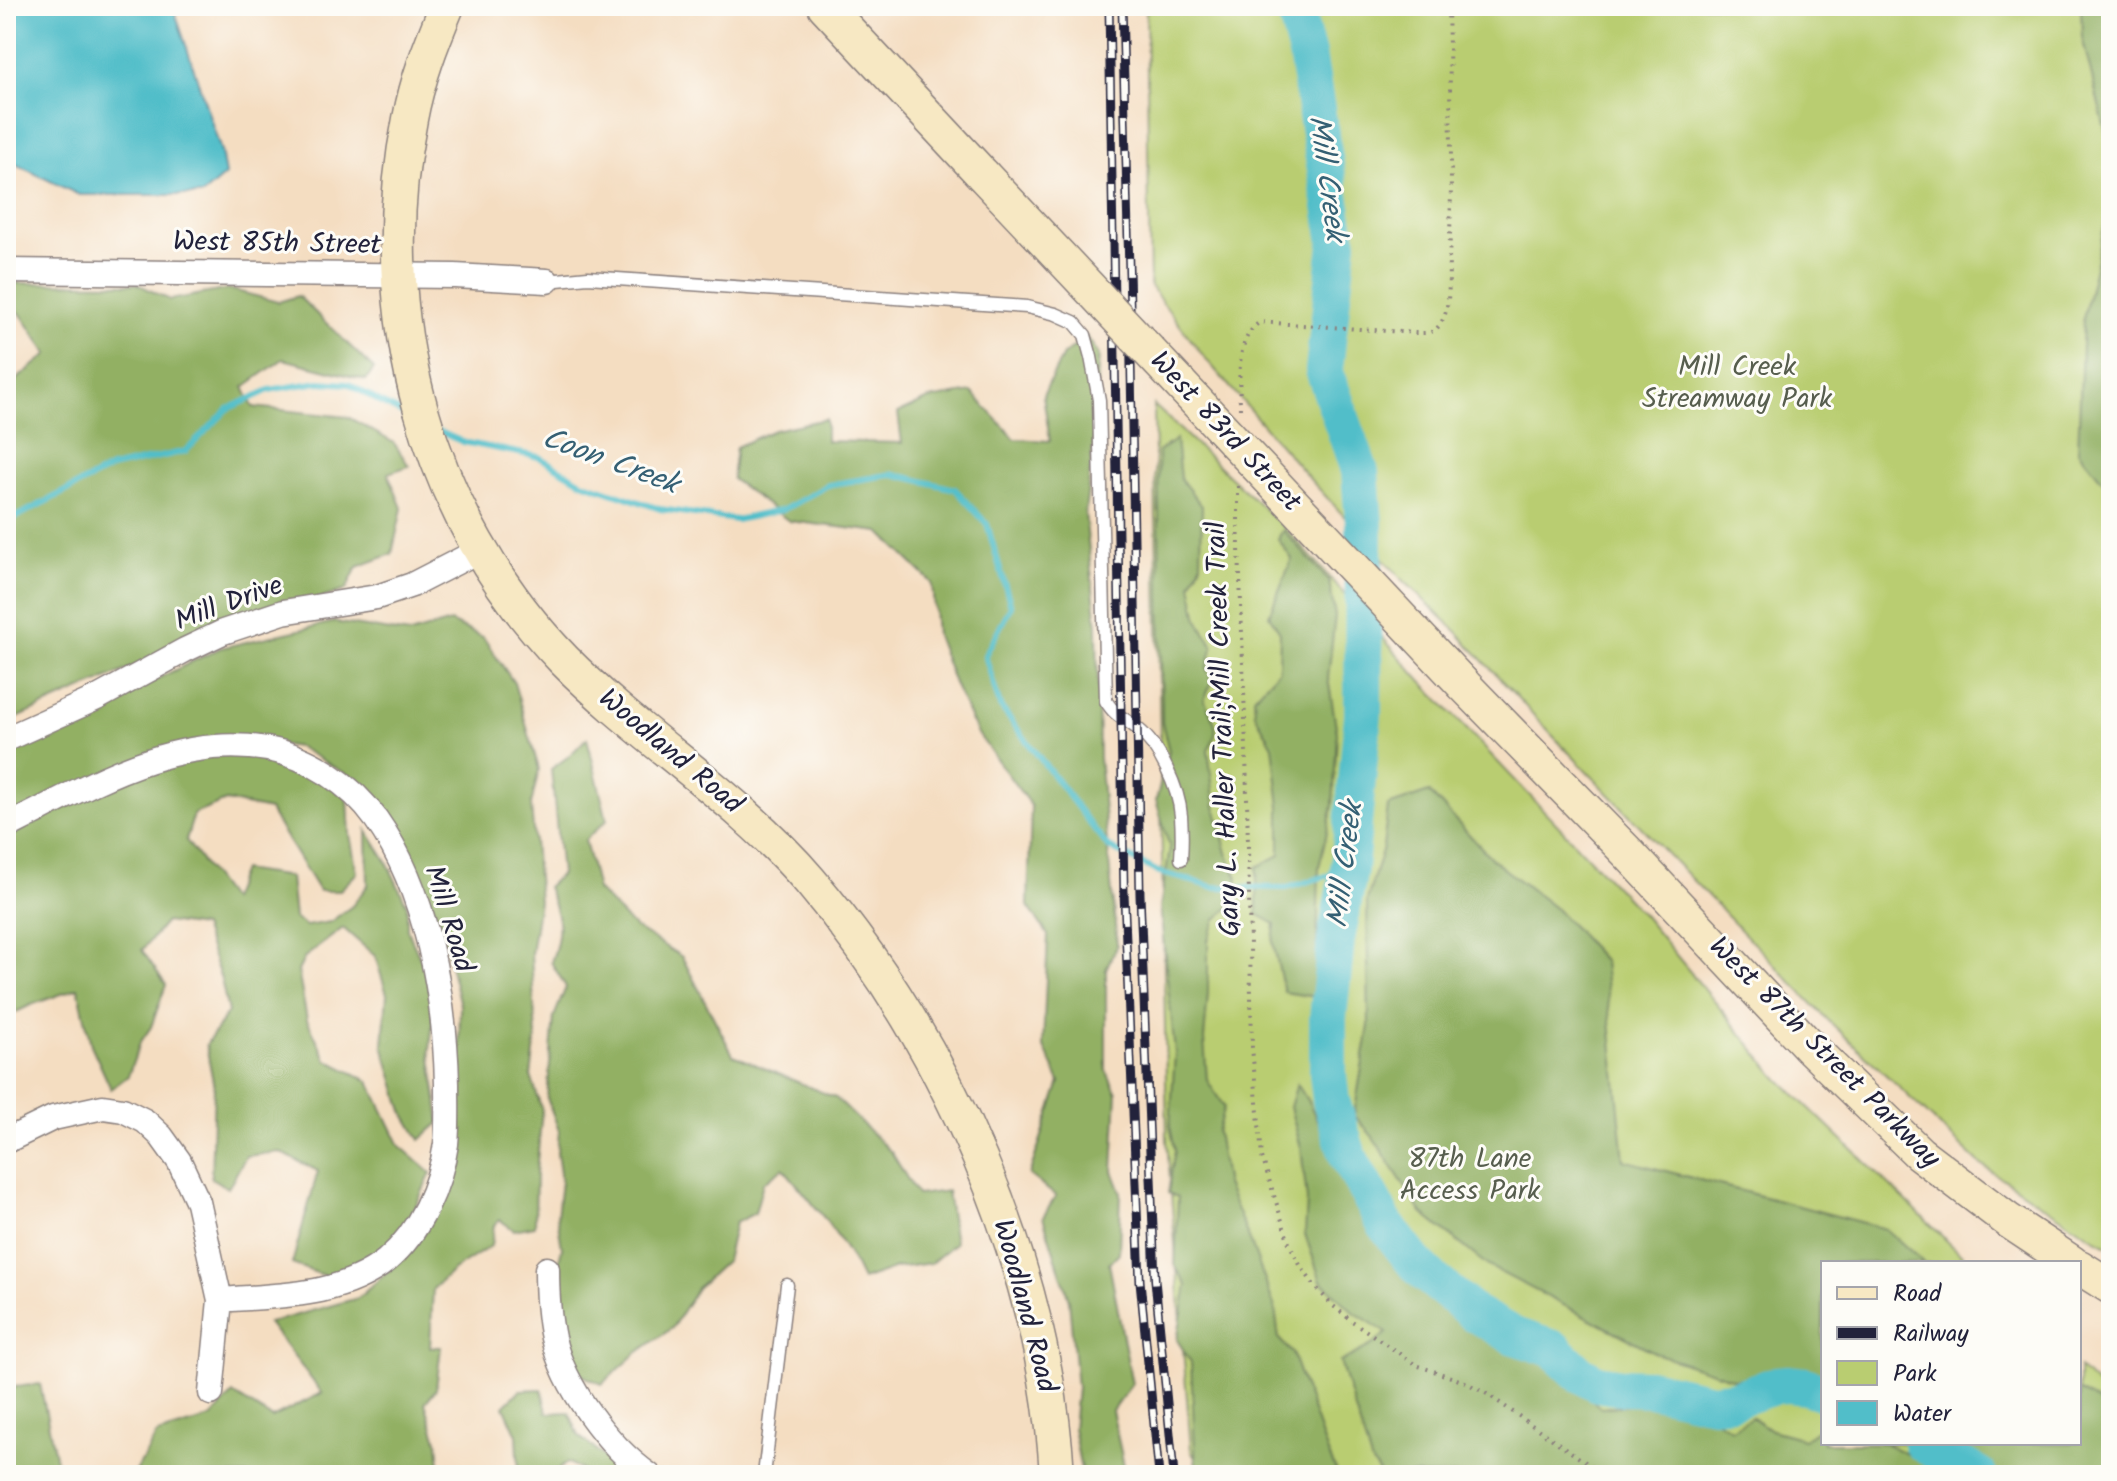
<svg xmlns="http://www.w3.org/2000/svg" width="2117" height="1481" font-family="Kalam,sans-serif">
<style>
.green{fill:#b9cd71;stroke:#6e7856;stroke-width:2}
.forest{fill:#92b063;stroke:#5a694f;stroke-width:2}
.water{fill:#51bec9;stroke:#3a7082;stroke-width:2}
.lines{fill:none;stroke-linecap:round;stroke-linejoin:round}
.stream{stroke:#51bec9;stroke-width:6}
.river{stroke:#51bec9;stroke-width:38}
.lane-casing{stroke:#8b807e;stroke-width:15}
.street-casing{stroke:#8b807e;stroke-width:27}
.secondary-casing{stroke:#8b807e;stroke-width:37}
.path{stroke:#8b807e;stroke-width:4;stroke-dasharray:2 6;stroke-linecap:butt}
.lane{stroke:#fff;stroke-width:12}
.street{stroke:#fff;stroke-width:24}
.secondary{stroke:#f7e8c3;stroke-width:34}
.rail-casing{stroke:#22223b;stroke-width:9}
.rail{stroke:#fdfcf7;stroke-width:6;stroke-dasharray:18;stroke-linecap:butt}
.secondary-bridge-casing{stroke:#8b807e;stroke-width:37;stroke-linecap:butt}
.secondary-bridge{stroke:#f7e8c3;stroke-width:34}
.labels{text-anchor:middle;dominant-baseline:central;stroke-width:6;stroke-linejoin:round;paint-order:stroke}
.street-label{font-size:28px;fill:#22223b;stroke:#fdfcf7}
.park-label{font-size:28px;fill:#575e4e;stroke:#fdfcf7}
.water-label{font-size:30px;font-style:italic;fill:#356074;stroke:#fdfcf7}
</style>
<rect width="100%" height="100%" fill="#fdfcf7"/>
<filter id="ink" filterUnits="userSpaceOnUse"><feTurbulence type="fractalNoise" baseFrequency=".0125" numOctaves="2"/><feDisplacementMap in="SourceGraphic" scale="16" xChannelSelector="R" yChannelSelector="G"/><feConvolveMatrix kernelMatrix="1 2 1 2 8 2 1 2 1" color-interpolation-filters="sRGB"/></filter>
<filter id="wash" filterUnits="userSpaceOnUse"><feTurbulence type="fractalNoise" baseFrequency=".006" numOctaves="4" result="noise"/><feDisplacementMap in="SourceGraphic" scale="32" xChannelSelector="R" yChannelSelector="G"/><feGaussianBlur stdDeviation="1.8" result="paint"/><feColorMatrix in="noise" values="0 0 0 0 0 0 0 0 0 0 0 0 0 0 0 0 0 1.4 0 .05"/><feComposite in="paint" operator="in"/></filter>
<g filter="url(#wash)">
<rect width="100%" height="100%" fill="#f4ddc1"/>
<path class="green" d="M1146 6H2111V1247L2090 1236 1980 1164 1830 1022 1550 733 1457 632 1399 576 1308 477 1205 358 1150 286Z
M1154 405 1290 533 1422 682 1643 915 1777 1077 1970 1263H1823V1443H2079V1368L2111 1399V1475H1204L1191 1451 1167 1141Z"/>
<path class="forest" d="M2081 6H2111V153L2082 37Z
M2111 197V491L2078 451 2083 319Z
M10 283 138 284 170 300 229 289 278 302 298 296 374 369 366 380 283 359 244 387 253 407 348 417 394 443 409 466 388 473 402 508 392 554 357 567 346 590 183 645 6 723V388L48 354 20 313 6 306V284Z
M1087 337 1099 355 1093 447 1085 513 1097 626 1099 758 1117 945 1106 969V1070L1117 1093 1113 1171 1121 1192 1119 1253 1109 1263 1132 1384 1112 1411 1126 1475H1082L1073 1428 1077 1388 1069 1300 1043 1217 1056 1196 1029 1175 1060 1082 1043 1045 1048 935 1028 906 1031 806 978 734 955 686 936 635 932 583 880 532 789 521 732 479 736 447 774 430 826 419V441L902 443 898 413 929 399 972 392 1015 439 1050 441 1043 395 1063 355Z
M1176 439 1180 478 1202 506 1201 564 1191 584 1198 620 1213 646 1207 669 1212 682 1204 700C1214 719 1222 730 1208 749L1215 806 1227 853 1238 878 1234 904 1216 919 1208 941V994L1204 1039 1207 1080 1224 1107 1217 1132 1226 1185 1251 1243 1275 1308 1279 1339 1292 1353 1328 1453 1338 1475 1196 1474 1191 1362 1177 1340 1187 1285 1175 1266 1178 1197 1168 1193 1175 1150 1170 1126 1175 1053 1160 907 1170 849 1156 800 1169 751 1162 723 1158 452Z
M1283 530 1329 581 1335 616 1328 678 1337 733 1333 806 1319 867 1316 997 1284 992 1273 942 1275 924 1257 914V867L1280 855V807L1273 746 1255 714 1254 697 1279 670 1280 632 1269 615 1292 559 1278 539Z
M334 622 410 634 450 622 483 637 514 683 539 769 531 805 539 901 531 954 536 1037 531 1076 542 1110 536 1173 535 1226 514 1230 500 1220 494 1225 491 1246 452 1271 433 1289 430 1347H441L436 1389 425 1403 438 1443 441 1475H134L157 1434 211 1418 233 1394 272 1418 322 1393 268 1323 358 1298 413 1249 448 1194 458 1118 460 1005 440 924 397 825 364 784 298 747 227 737 6 820V753L220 648Z
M587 738 607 820 585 840 597 890 634 927 682 957 733 1055 836 1098 892 1153 917 1195 947 1191 955 1243 931 1263 896 1268 862 1280C843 1238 813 1203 783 1168L763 1183 755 1213 735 1223 726 1261 697 1288 672 1328 637 1353 602 1384 579 1374 561 1333 554 1280 562 1248 557 1216 561 1181 557 1153 559 1131 547 1098 554 1017 566 987 551 962C563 930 560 917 547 887L561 874 551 769 569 756Z
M228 750 314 773 348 798 350 835 357 873 339 891H319L269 810 226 801 194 814 186 840 230 900 242 870 290 877 294 918 306 926 330 922 352 906 368 885 367 830 387 862 407 905V929L424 966 434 1009 430 1050 440 1122 420 1140 403 1111 383 1045 387 994 375 956 343 928 305 957 298 971 307 1020 327 1060 369 1081 400 1146 431 1173 408 1223 363 1271 328 1277 292 1264 318 1171 280 1152 246 1156 228 1188 211 1178 214 1087 206 1045 228 1012 221 979 202 927 166 922 142 950 166 985 151 1027 140 1043 128 1076 111 1089 91 1045 78 988 31 1005 6 1017V838L135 771Z
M1429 792 1493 860 1557 910 1604 961 1624 1160 1886 1229 1924 1263H1823V1379L1811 1372 1734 1379 1658 1354 1488 1266 1422 1213 1373 1137 1354 1115 1369 1026 1367 900 1383 847 1388 806Z
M1297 1084 1309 1103 1340 1166 1358 1196 1383 1232 1445 1308 1501 1346 1539 1350 1601 1408 1649 1403 1708 1415 1732 1429 1752 1417 1771 1430 1804 1439 1823 1425V1443H1884L1951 1475H1381L1372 1464 1340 1362 1372 1345 1387 1333 1354 1312 1321 1281 1305 1234 1307 1200 1301 1148 1290 1107Z
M40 1384 59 1475H6V1388Z
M542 1389 547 1413 569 1412 579 1436 617 1468 623 1475H591L567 1462 554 1475H519L517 1435 504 1406 520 1390Z
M2079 1390 2111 1411V1475H1993L1938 1443H2079Z"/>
<path class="water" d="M6 6H173L221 151 225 175 202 195H79L9 161 6 155Z"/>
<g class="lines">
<path class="stream" d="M440 432 463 442 539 457 582 482 660 509 736 520 783 510 828 485 893 474 955 489 987 524 1011 606 985 655 1000 706 1107 846 1158 872 1214 887 1287 888 1349 869
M6 522 111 468 186 451 228 409 269 390 319 382 349 384 385 405 412 418"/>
<path class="river" d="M1294 6 1307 54 1338 243 1324 370 1360 472 1364 523 1363 715 1349 869 1336 940 1328 1018V1074L1331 1101 1348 1156 1385 1224 1414 1262 1428 1276 1474 1313 1514 1336 1554 1349 1579 1373 1597 1383 1622 1387 1650 1388 1712 1402 1732 1400 1777 1385 1787 1384 1805 1386 1823 1392
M1922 1443 1978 1475"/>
</g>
</g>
<g filter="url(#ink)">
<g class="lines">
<defs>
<path id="lane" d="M547 281 588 277 1027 307 1056 314 1074 322 1085 335 1091 357 1099 400 1106 701C1118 720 1123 716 1138 729 1159 746 1179 788 1181 816 1182 830 1182 845 1181 859
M764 1475 787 1285"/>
<path id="street" d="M6 271 455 276 547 281
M6 739 99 697 185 650 223 632 283 612 377 597 412 585 480 550
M6 827C87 787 172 733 267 749 309 756 351 784 376 819 427 891 445 997 447 1084 447 1104 448 1124 446 1144 440 1186 420 1232 387 1260 340 1298 277 1295 220 1300
M6 1141 53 1118 103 1107 123 1110 145 1121 161 1136 179 1161 198 1202 220 1300 211 1393
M547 1269C547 1292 548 1315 553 1338 564 1387 608 1446 649 1475"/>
<path id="secondary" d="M447 6C432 42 417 80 410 119 371 312 426 518 564 660 642 739 738 797 810 881 946 1041 1045 1264 1057 1475
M825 6 983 175
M1463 684 1629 854 1810 1047 1919 1153 2009 1221 2072 1263
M2079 1267 2111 1287"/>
</defs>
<use href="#lane" class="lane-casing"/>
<use href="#street" class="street-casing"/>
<use href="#secondary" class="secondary-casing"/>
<path class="path" d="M1240 409C1240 381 1234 340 1260 322L1416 333C1424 333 1433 334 1438 327 1452 311 1448 280 1449 260 1453 176 1450 91 1448 6
M1238 486V519L1246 748 1252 1047 1262 1157 1289 1243 1300 1265 1314 1285 1332 1305 1352 1321 1416 1365 1465 1382 1487 1394 1604 1475"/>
<use href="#lane" class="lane"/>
<use href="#street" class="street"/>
<use href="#secondary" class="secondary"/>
<defs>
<path id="rail" d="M1109 6 1124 893 1140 1281 1159 1475
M1122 6 1130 308 1140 895 1155 1280 1174 1475"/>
</defs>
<use href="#rail" class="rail-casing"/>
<use href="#rail" class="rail"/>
<defs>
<path id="secondary-bridge" d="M983 175 1463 684"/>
</defs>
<use href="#secondary-bridge" class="secondary-bridge-casing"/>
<use href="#secondary-bridge" class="secondary-bridge"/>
</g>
</g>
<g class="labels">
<g class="street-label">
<text transform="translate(277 244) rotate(1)">West 85th Street</text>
<text transform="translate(1225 432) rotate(47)">West 83rd Street</text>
<text transform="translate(229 604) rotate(-20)">Mill Drive</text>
<text transform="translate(1224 729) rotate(-92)">Gary L. Haller Trail;Mill Creek Trail</text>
<text transform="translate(670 752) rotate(40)">Woodland Road</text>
<text transform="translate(448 919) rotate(73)">Mill Road</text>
<text transform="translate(1824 1053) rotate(45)">West 87th Street Parkway</text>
<text transform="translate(1024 1306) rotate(75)">Woodland Road</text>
</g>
<g class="park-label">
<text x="1737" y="367">Mill Creek<tspan x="1737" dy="32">Streamway Park</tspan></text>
<text x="1470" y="1159">87th Lane<tspan x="1470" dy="32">Access Park</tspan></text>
</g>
<g class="water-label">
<text transform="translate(1326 178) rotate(82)">Mill Creek</text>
<text transform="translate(610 462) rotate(20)">Coon Creek</text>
<text transform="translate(1346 865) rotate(-83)">Mill Creek</text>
</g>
</g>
<rect width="2117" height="1481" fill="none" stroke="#fdfcf7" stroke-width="32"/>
<rect x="1821" y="1261" width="260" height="184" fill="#fdfcf7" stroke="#a5a5ac" stroke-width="2"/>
<rect x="1837" y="1287" width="40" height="12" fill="#f7e8c3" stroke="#a5a5ac" stroke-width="2"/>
<text x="1893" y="1301" font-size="24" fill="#22223b">Road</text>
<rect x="1837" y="1327" width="40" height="12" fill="#22223b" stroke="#a5a5ac" stroke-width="2"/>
<text x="1893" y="1341" font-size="24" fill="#22223b">Railway</text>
<rect x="1837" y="1361" width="40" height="24" fill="#b9cd71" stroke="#a5a5ac" stroke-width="2"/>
<text x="1893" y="1381" font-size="24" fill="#22223b">Park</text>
<rect x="1837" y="1401" width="40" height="24" fill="#51bec9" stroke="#a5a5ac" stroke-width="2"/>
<text x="1893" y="1421" font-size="24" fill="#22223b">Water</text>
</svg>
